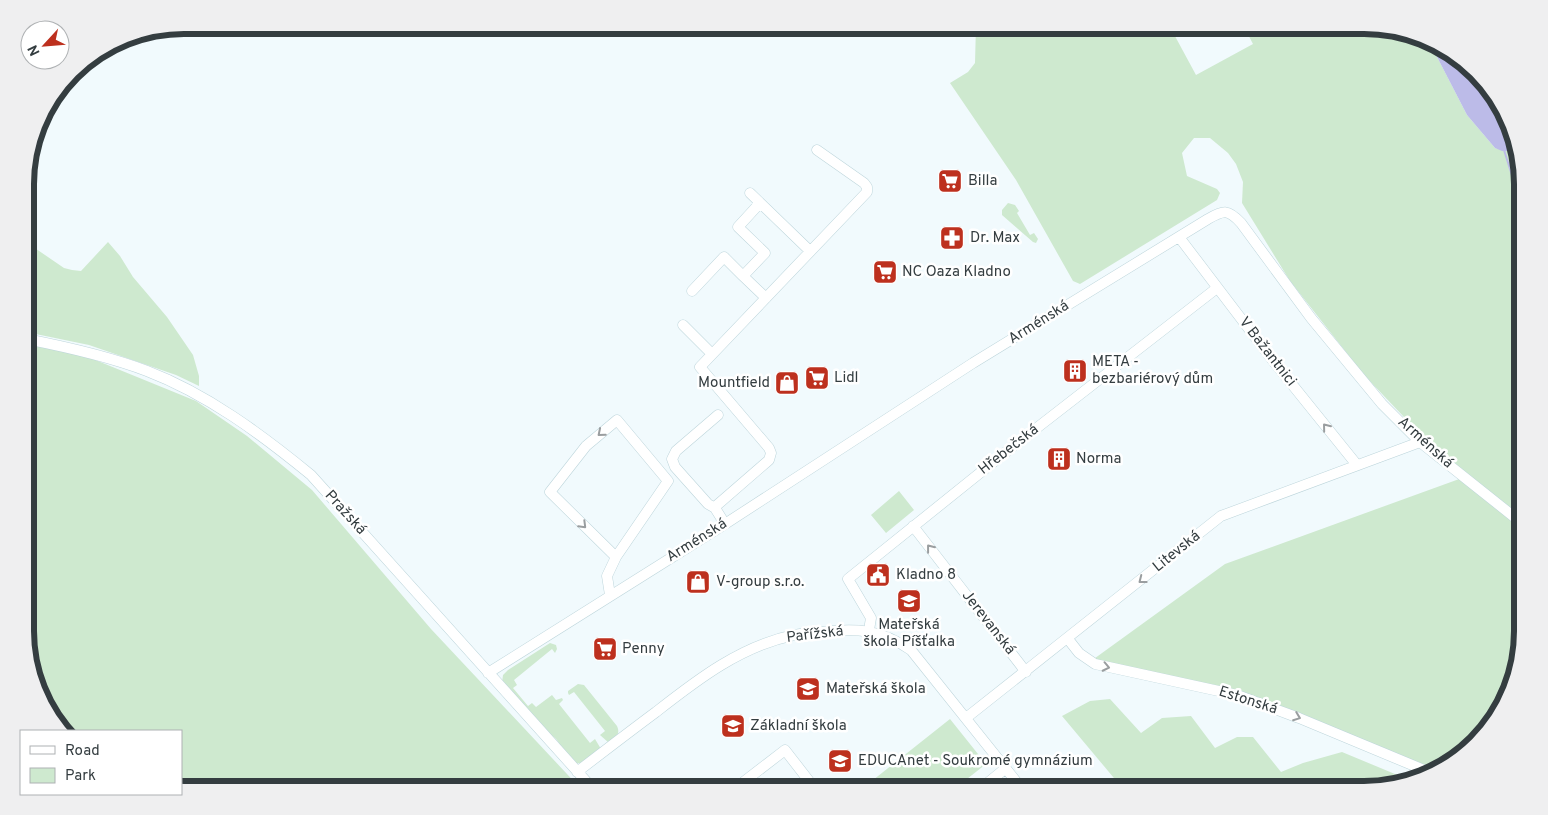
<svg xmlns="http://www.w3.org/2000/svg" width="1548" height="815" font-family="Overpass,sans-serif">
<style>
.green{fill:#cee9cf}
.water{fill:#bcbbe8}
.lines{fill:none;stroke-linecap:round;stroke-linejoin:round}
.stream{stroke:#bcbbe8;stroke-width:2}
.minor-casing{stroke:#bdd5db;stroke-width:11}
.minor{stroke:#fff;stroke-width:10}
.oneway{stroke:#9a9ea0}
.labels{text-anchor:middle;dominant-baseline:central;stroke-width:5;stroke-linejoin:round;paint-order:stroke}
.poi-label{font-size:15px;fill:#343d40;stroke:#fff;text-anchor:start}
.street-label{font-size:15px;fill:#343d40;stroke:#fff}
.rim{fill:none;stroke:#343d40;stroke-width:6}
</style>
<rect width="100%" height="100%" fill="#f1fafd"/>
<path class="green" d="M976 25H1169L1196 75 1253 44 1243 25H1365L1432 41 1435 53 1467 115 1495 148 1506 151 1511 134 1522 163 1523 632 1507 702 1452 763 1431 771 1305 718 1091 661 1225 564 1462 478 1364 375 1290 281 1242 203 1243 182 1236 164 1228 153 1210 138H1194L1182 153 1187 176 1217 189 1220 193 1217 200 1080 284 1073 281 1016 180 950 83 968 72 975 63Z
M1008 203 1015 205 1019 211 1017 213 1030 235 1034 233 1038 239 1036 243 1033 242 1002 215V210Z
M26 242 64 268 72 270 81 271 108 242 120 256 133 277 167 317 193 355 199 376V386L176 375 89 345 26 332Z
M26 344 88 357 196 401 247 436 312 490 431 629 582 790H181V731H62L58 728 26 653Z
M899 491 914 510 886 533 871 515Z
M550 643 556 645 557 649 555 653 552 649 514 680 517 685 513 688 528 706 532 703 536 707 552 695 556 700 562 698 563 700 559 704 590 743 595 739 601 749C595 753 583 766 574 763 564 758 562 746 556 739 551 734 545 732 540 727 527 713 515 698 502 683L503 675 508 670Z
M578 684 584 685 617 726C621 735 615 738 609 743L600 735 605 731 574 692 569 695 568 693V691Z
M1110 699 1141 733 1162 718 1191 716 1215 748 1237 737H1253L1281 772 1303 763 1342 752 1407 779 1360 778 1252 790H1124L1062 716 1090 701Z
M950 719 986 764 953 790H872L868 784Z"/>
<path class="water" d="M1432 41H1435L1496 95 1511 134 1507 151H1502L1495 148 1467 115 1435 53Z"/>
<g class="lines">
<path class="stream" d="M1504 150 1522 207"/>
<defs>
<path id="minor" d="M750 193 810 251
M760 203 738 227 765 253 743 276 766 298
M1179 237 1274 362 1357 465
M692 291 724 257 743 276
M683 325 712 354
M26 339C67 347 108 356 147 371 207 394 261 434 311 475L594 790
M715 508 708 504 675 467 672 459 676 451 718 415
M725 524 715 508 716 506 769 460 771 453 769 448 700 367 867 192V187L864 183 817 150
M913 526 1026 672
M610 595 607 576 616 557 668 481 617 420 586 446 550 492 616 557
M869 630 871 618 848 579 1011 448 1217 288
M1068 639 1079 653 1095 664 1237 695 1299 718 1429 772
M488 673 725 524 973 363 1208 219C1224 210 1228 209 1241 223L1311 318 1382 404 1420 442 1523 524
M966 718 1221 516 1420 442
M577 772C603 752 629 732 656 712 698 679 741 646 794 635 803 633 812 633 821 632 857 628 880 629 911 650L1023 790
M733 790 785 750 816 790
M979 790 1006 768"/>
</defs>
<use href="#minor" class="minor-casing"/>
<use href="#minor" class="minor"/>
</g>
<defs><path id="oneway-chevron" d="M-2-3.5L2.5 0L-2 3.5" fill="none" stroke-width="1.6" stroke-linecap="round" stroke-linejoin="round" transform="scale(1.25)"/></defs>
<g class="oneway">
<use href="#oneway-chevron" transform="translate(1326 427) rotate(-129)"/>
<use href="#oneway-chevron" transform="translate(601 433) rotate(140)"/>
<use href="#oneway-chevron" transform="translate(583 525) rotate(45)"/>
<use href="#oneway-chevron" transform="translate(930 548) rotate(-128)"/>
<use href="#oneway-chevron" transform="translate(1142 580) rotate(142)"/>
<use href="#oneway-chevron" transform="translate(1106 667) rotate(12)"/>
<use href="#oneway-chevron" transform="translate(1297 717) rotate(21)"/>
</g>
<defs>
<symbol id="supermarket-square" viewBox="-11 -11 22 22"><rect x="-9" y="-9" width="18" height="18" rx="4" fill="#bd301e" stroke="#fff"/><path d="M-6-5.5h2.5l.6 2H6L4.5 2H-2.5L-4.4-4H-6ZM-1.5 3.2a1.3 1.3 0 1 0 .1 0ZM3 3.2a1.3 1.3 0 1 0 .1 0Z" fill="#fff"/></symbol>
<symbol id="pharmacy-square" viewBox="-11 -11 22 22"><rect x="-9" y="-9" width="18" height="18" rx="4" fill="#bd301e" stroke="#fff"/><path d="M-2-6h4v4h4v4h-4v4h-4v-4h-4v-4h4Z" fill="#fff"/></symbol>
<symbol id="building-square" viewBox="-11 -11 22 22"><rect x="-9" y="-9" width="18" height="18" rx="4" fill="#bd301e" stroke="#fff"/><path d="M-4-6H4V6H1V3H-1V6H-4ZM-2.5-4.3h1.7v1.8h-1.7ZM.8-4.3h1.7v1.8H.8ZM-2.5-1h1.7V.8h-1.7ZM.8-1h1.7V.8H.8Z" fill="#fff"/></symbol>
<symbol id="shop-square" viewBox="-11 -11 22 22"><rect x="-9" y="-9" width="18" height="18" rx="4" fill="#bd301e" stroke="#fff"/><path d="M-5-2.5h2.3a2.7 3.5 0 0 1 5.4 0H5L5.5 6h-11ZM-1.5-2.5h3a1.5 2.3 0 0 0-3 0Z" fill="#fff"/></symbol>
<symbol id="civic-square" viewBox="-11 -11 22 22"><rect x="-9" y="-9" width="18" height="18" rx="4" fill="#bd301e" stroke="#fff"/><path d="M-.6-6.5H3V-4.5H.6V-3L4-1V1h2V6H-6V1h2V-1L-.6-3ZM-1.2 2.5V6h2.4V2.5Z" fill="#fff"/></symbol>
<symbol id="school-square" viewBox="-11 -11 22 22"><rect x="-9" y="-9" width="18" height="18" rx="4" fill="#bd301e" stroke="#fff"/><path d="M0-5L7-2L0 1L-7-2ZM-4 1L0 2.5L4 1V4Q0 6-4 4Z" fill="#fff"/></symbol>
</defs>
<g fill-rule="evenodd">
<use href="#supermarket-square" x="936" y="167" width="28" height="28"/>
<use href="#pharmacy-square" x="938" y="224" width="28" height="28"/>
<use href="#supermarket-square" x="871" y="258" width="28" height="28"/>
<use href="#building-square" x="1061" y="357" width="28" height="28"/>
<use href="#supermarket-square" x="803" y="364" width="28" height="28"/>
<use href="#shop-square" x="773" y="369" width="28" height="28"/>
<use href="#building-square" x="1045" y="445" width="28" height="28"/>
<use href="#civic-square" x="864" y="561" width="28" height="28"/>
<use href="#shop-square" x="684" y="568" width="28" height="28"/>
<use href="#school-square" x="895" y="587" width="28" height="28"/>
<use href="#supermarket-square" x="591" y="635" width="28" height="28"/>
<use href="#school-square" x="794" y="675" width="28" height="28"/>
<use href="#school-square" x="719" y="712" width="28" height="28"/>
<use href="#school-square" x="826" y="747" width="28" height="28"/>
</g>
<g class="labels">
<g class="poi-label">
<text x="968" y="181">Billa</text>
<text x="970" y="238">Dr. Max</text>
<text x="902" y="272">NC Oaza Kladno</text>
<text x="1092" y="362">META -<tspan x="1092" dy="17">bezbariérový dům</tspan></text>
<text x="834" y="378">Lidl</text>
<text x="770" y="383" text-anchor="end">Mountfield</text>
<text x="1076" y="459">Norma</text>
<text x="896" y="575">Kladno 8</text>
<text x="716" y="582">V-group s.r.o.</text>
<text x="909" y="625" text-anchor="middle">Mateřská<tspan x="909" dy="17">škola Píšťalka</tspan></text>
<text x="622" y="649">Penny</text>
<text x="826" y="689">Mateřská škola</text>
<text x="750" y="726">Základní škola</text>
<text x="858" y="761">EDUCAnet - Soukromé gymnázium</text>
</g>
<g class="street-label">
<text transform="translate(1039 323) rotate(-32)">Arménská</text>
<text transform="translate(1267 352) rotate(52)">V Bažantnici</text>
<text transform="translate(1425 443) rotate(42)">Arménská</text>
<text transform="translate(1009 450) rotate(-38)">Hřebečská</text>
<text transform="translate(345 513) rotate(48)">Pražská</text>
<text transform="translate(697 541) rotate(-32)">Arménská</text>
<text transform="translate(1177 552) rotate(-39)">Litevská</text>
<text transform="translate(988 623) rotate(52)">Jerevanská</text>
<text transform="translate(815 635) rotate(-7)">Pařížská</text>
<text transform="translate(1248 701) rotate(18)">Estonská</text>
</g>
</g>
<path d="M0 0H1548V815H0ZM184 34H1364A150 150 0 0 1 1514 184V631A150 150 0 0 1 1364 781H184A150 150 0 0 1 34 631V184A150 150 0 0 1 184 34Z" fill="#efeff0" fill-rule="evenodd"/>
<path class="rim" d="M184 34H1364A150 150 0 0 1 1514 184V631A150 150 0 0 1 1364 781H184A150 150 0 0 1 34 631V184A150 150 0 0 1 184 34Z"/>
<rect x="20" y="730" width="162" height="65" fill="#ffffff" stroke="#aeb1b3"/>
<rect x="30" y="746" width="25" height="8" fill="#ffffff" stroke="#aeb1b3"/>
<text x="65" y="755" font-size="15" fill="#343d40">Road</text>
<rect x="30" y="768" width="25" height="15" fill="#cee9cf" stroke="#aeb1b3"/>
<text x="65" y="780" font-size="15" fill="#343d40">Park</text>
<g transform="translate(45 45) rotate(244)"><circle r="24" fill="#ffffff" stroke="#aeb1b3"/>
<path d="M0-4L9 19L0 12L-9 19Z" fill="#bd301e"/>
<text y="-8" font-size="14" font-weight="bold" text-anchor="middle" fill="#343d40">N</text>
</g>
</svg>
